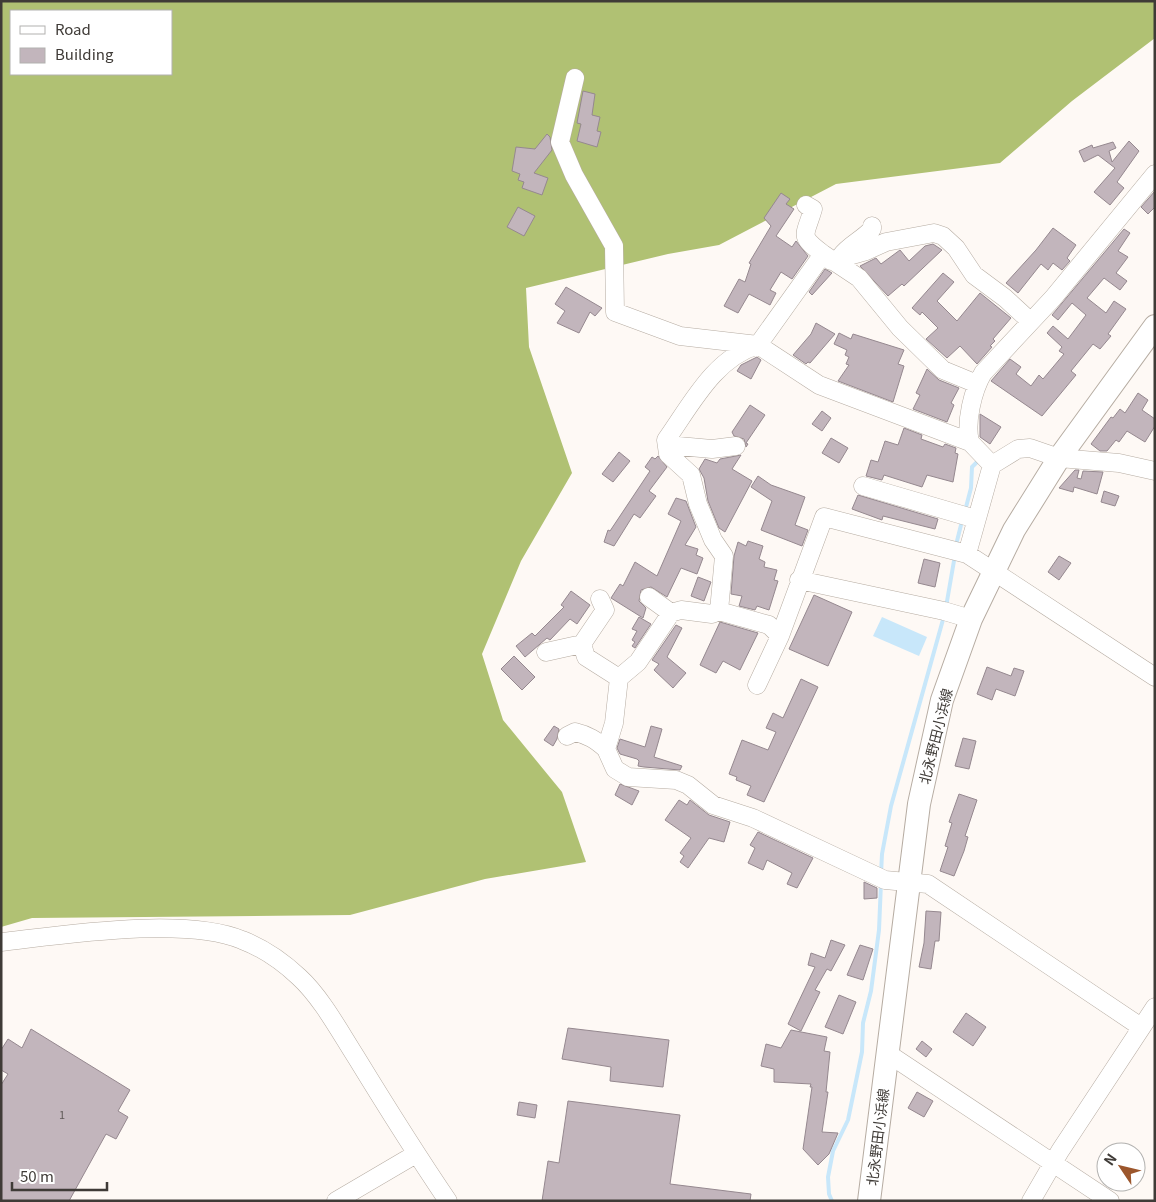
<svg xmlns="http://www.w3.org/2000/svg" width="1156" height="1202" font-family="Georgia,'Noto Sans JP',serif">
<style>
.forest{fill:#b0c173;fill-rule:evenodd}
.water{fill:#c8e7fa}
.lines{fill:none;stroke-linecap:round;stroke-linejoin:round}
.stream{stroke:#c8e7fa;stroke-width:4}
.building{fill:#c2b5bc;stroke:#95888f}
.minor-casing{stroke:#b6aca2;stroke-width:19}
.major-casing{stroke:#b6aca2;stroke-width:24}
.minor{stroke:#fff;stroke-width:18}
.major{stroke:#fff;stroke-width:22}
.labels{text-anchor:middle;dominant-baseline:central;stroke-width:4;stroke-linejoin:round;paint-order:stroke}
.number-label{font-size:11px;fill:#605a58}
.street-label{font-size:14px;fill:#3f3b37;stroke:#fff}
</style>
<rect width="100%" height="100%" fill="#fef9f5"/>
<path class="forest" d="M1 1H1155V38L1072 101 1000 163 836 184 719 245 668 254 526 288 529 347 572 473 521 561 482 654 503 720 562 792 586 862 485 879 350 915 32 918 1 927ZM11 11H171V74H11Z"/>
<path class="water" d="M882 617 927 637 919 656 873 636Z"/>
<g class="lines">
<path class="stream" d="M965 511 971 488 972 467 978 461
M956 545 962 521
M946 607 955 555
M881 874 882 854 891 806 944 616
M832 1201 829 1194 828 1177 833 1151 848 1120 862 1052 863 1023 871 991 879 930 881 883"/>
</g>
<path class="building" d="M583 91 595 94 592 115 600 117 597 131 601 132 597 147 577 141 581 124 577 123Z
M547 134 550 137 552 150 534 173 548 178 542 195 522 188 524 182 518 180 520 174 512 171 516 147 535 149Z
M1129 141 1139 151 1117 182 1124 188 1110 205 1094 192 1115 168 1098 155 1084 162 1079 151 1092 145 1093 148 1113 142 1116 148 1109 151 1112 162Z
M1155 191V207L1148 214 1141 207Z
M781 193 790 199 786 204 794 209 776 236 792 247 796 241 808 256 792 279 781 272 770 290 776 293 770 305 749 294 738 313 724 306 739 279 745 282 751 264 749 263 771 226 764 218Z
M518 207 535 216 524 236 507 227Z
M1053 228 1076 245 1067 258 1070 261 1062 270 1053 263 1048 270 1041 264 1018 293 1006 283 1036 250Z
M1124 229 1130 233 1118 251 1128 257 1116 273 1127 281 1120 290 1104 278 1087 298 1106 313 1114 301 1126 309 1108 334 1111 336 1100 349 1093 344 1071 371 1076 375 1042 416 991 381 1010 359 1021 367 1016 374 1031 386 1039 375 1043 379 1064 354 1059 351 1062 347 1047 333 1053 326 1068 339 1086 315 1072 303 1058 320 1052 315Z
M933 244 942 250 904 286 902 284 888 296 860 266 876 258 881 264 900 250 909 261 925 246Z
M825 269 832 273 812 295 809 292Z
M943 273 954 282 937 301 957 321 980 293 1011 318 993 339 995 341 990 346 992 347 977 364 960 346 947 358 926 339 938 328 922 312 920 315 912 308Z
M566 287 602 308 595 316 590 312 579 333 557 323 565 311 555 304Z
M816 323 835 334 810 363 808 362 806 364 793 355 811 334Z
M839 333 851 339 853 334 904 350 898 364 904 366 893 402 838 381 849 365 846 364 849 357 845 355 847 350 834 344Z
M757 357 761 360 751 379 737 371 741 365Z
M927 369 939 380 959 388 951 403 954 405 947 422 913 409 920 395 916 393Z
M1138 393 1148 400 1142 410 1155 419V426L1145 442 1127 431 1119 442 1116 440 1107 451H1100L1091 444 1111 417 1113 418 1120 409 1125 413Z
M750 405 765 415 746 443 748 444 746 447 744 439 734 436 732 432Z
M822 411 831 418 822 431 812 424Z
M980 414 1001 427 990 444 980 437Z
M904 428 922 435 921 439 943 447 945 444 956 448 955 453 958 454 953 482 927 475 922 487 884 475 882 480 866 476 871 460 878 462 885 441 898 445Z
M831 438 848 448 839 463 822 453Z
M619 452 630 461 613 482 602 474Z
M741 455 732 469 752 481 725 532 719 528 708 501 704 478 699 469 705 459 717 463 720 459Z
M658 456 667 467 649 491 656 496 640 518 634 514 614 546 604 542 608 530 610 531 650 471 645 467 652 457 655 459Z
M1075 470H1079L1077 478 1081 479 1083 471 1103 472 1097 494 1074 487 1073 492 1059 488Z
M758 476 771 485 805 497 795 525 808 530 802 546 761 530 772 501 751 487Z
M1104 491 1119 496 1115 506 1101 502Z
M858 495 938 519 935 529 883 516 882 520 852 509Z
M676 498 686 501 696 527 685 545 698 549 696 555 703 558 697 574 681 568 667 597 651 587 641 590 639 601 646 608 643 618 611 598 620 584 623 586 635 562 657 576 681 521 668 514Z
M748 541 763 546 759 559 765 562 764 567 777 570 774 580 778 581 769 610 757 606 755 610 739 606 742 596 731 594 734 556 738 542 746 546Z
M1059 556 1071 563 1059 580 1048 572Z
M924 559 940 563 935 587 918 583Z
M698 577 711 582 704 601 691 596Z
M571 591 590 605 577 624 570 619 550 640 547 638 525 657 516 646 532 633 535 636 564 607 561 605Z
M814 595 852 612 828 666 789 649Z
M639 617 651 624 635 648 632 646 635 642 632 640 637 631 632 629Z
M720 622 758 633 740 670 723 661 716 673 700 665Z
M676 625 682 628 667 657 686 673 673 688 654 670 659 664 652 660Z
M514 656 535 677 522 690 501 669Z
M987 667 1011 676 1014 668 1024 671 1015 696 996 689 992 700 977 694Z
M801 679 818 687 764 802 747 795 751 786 736 780 737 777 729 774 742 740 768 750 776 732 766 728 773 713 783 718Z
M554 726 559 729 557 739 553 746 544 740Z
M651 726 662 729 654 757 682 766 680 770 644 767 638 766 639 761 637 759 620 754 617 748 620 739 645 747Z
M963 738 976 741 969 769 955 766Z
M620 784 639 791 632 805 615 795Z
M959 794 977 800 965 836 968 837 964 851 954 876 940 871 948 847 945 846 952 823 949 822Z
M679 800 687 805 690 800 709 815 730 822 724 842 709 838 688 868 680 862 684 856 680 853 691 838 665 820Z
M758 832 813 858 797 888 787 884 792 873 767 860 763 870 748 863 755 848 750 845Z
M864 882 877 888V898L864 899Z
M926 911 941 912 939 941H935L931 969 919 967 924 943Z
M831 940 845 945 831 971 827 969 815 990 820 992 801 1031 788 1024 815 967 808 965 811 953 825 958Z
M860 945 873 949 863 980 847 975Z
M839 995 856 1002 843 1034 825 1027Z
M966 1013 986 1027 973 1046 953 1032Z
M568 1028 669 1040 663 1087 610 1081 611 1067 562 1059Z
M31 1029 130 1090 118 1111 128 1117 116 1139 106 1134 69 1201H1V1085L8 1074 1 1070V1050L8 1039 22 1048Z
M791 1030 827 1037 824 1051 830 1052 826 1092H828L822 1132 838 1133 829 1154 818 1165 803 1149 812 1087H810L811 1084 774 1082V1069L761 1066 766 1044 781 1048Z
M922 1041 932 1049 926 1057 916 1049Z
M917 1092 933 1101 924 1117 908 1108Z
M568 1101 680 1115 670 1184 751 1194 750 1201H542L548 1161 559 1163Z
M519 1102 537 1105 535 1118 517 1115Z"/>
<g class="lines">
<defs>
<path id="minor" d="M575 78 560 142 574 175 614 246 615 312 680 336 758 345 819 385 970 442 992 465
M806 205 813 209C805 237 798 235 823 254
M841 256C849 245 862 240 872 229V226
M831 261 866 251 886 242 934 233 943 236 956 248 974 275 1005 298 1030 321
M970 442C965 422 973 390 983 373L1053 298 1155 174
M667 445 712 449 736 446
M863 486 976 519
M967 554 992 465 1018 449 1030 448 1059 458 1119 463 1155 471
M799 580 944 611 971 619
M649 597 671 613
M600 599 605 610 582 644 586 657 619 678
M719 611 724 556 713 540 698 504 691 475 668 454 666 440C691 405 714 358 758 345L823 254 859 278 900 328 943 370 977 384
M780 636 769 625 719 611 712 614 681 610 671 613 638 662 619 678 614 723 606 749 615 769 628 777 676 780 688 785 713 805 753 818 885 880 928 884 1141 1027
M546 652 582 644
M757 685 780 636 824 517 967 554 1155 677
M567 736 575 732C588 735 596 740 606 749
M1 942C63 935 185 916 242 940 263 948 283 962 299 977 321 997 340 1032 356 1057 386 1106 416 1154 448 1201
M887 1053 1110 1201
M336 1201 416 1154
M1031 1201 1060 1151 1155 1007"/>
<path id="major" d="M869 1201 919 804 942 700 971 619 1014 530 1059 458 1155 326"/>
</defs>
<use href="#minor" class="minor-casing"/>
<use href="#major" class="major-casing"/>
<use href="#minor" class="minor"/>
<use href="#major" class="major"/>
</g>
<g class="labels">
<g class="number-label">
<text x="62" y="1114">1</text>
</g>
<g class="street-label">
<text transform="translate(935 736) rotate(-76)">北永野田小浜線</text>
<text transform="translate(877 1137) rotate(-83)">北永野田小浜線</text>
</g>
</g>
<rect width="1156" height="1202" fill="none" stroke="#3f3b37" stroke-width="5"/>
<rect x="10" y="10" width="162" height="65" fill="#ffffff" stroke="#b2b1af"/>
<rect x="20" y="26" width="25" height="8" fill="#ffffff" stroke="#b2b1af"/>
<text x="55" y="35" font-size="15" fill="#3f3b37">Road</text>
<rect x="20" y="48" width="25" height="15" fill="#c2b5bc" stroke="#b2b1af"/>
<text x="55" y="60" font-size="15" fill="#3f3b37">Building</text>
<g transform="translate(1121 1167) rotate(305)"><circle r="24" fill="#ffffff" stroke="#b2b1af"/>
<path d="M0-4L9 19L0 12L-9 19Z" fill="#9c562c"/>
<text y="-8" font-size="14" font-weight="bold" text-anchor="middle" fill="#3f3b37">N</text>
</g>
<path d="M12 1182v8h95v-8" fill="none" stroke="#3f3b37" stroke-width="2.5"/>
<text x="20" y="1182" font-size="15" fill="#3f3b37" stroke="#ffffff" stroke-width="4" paint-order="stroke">50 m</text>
</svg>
